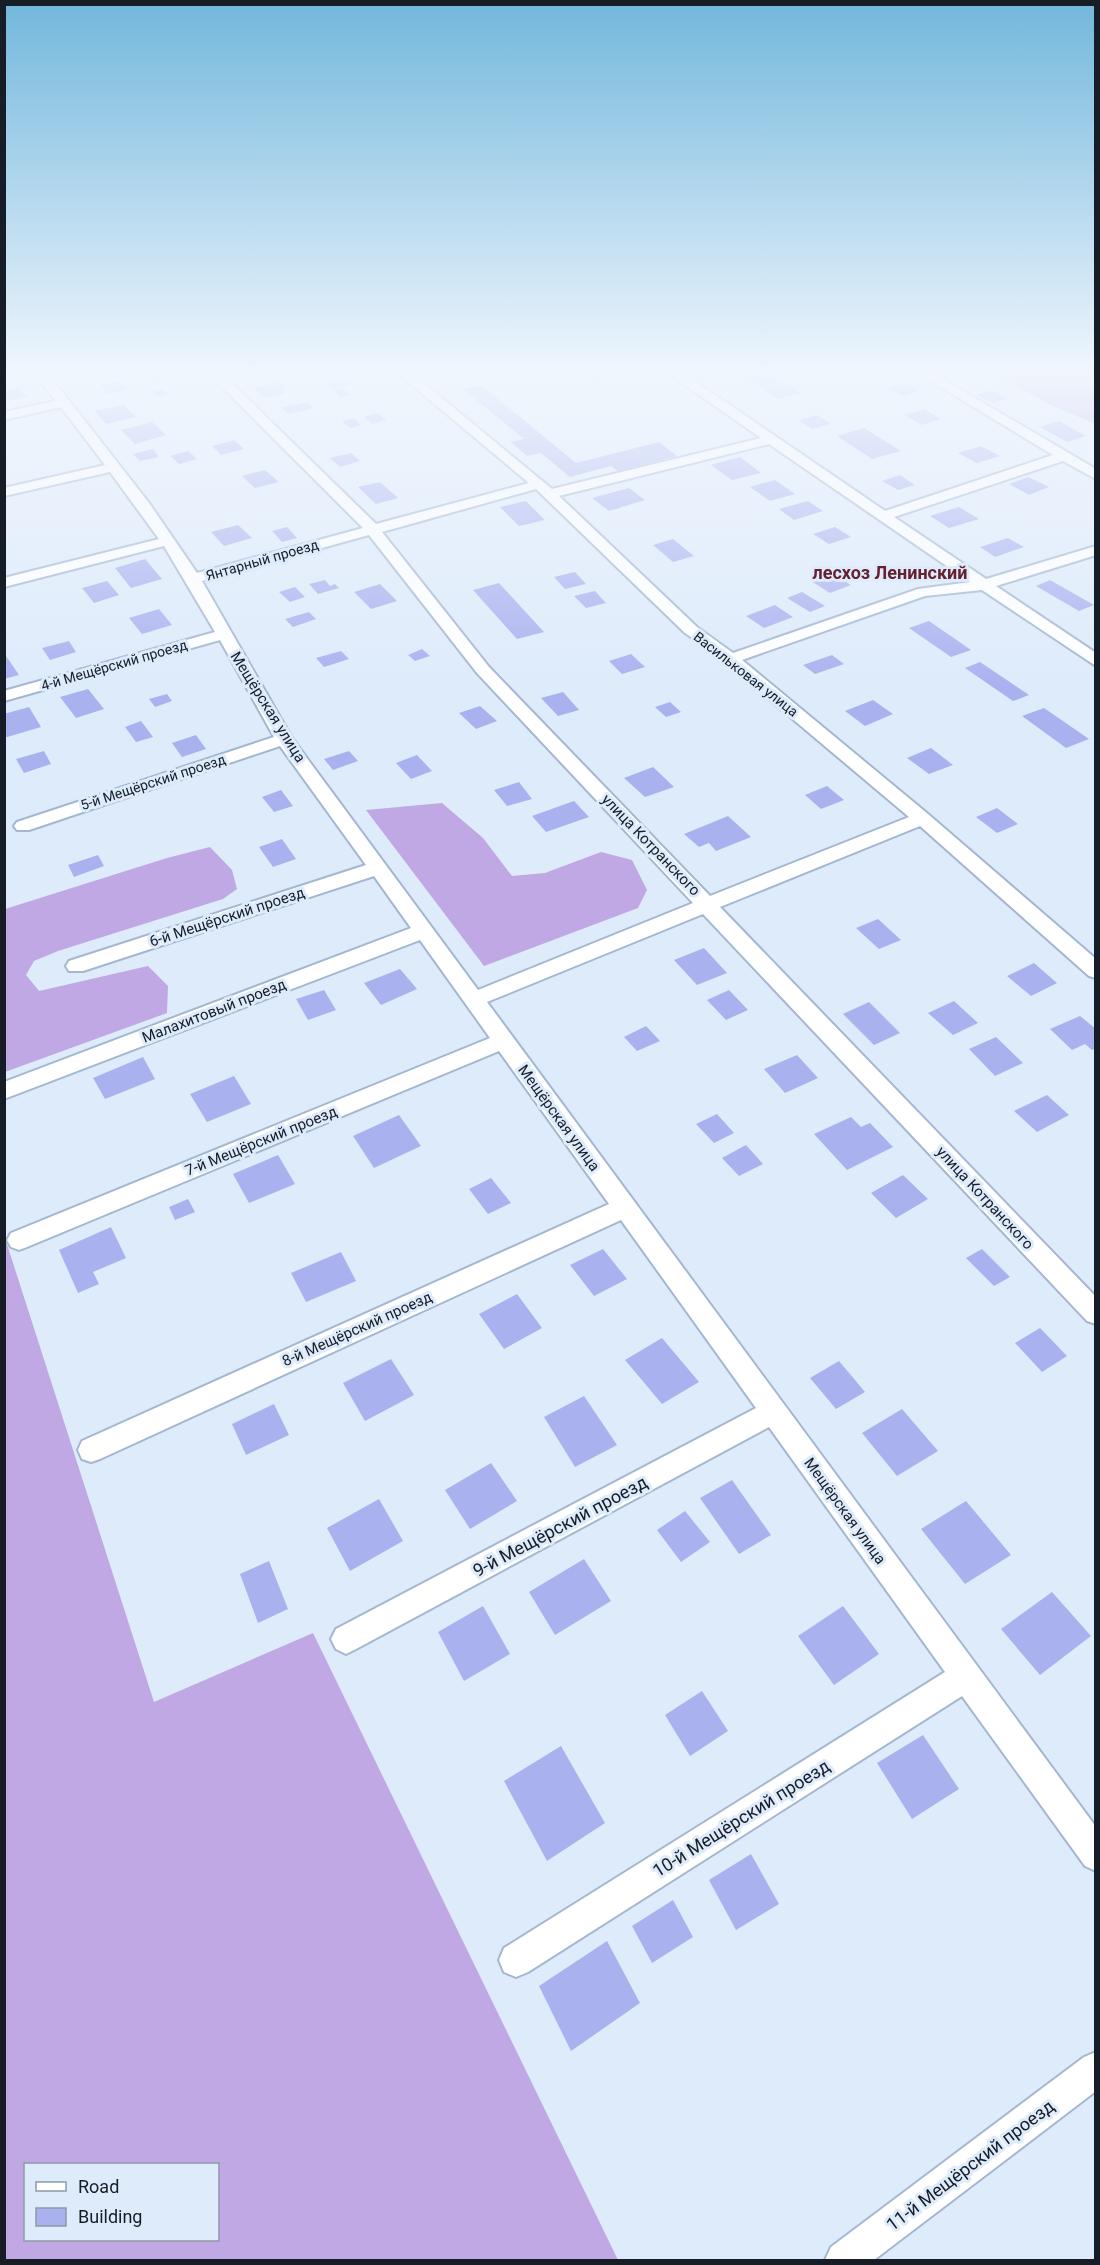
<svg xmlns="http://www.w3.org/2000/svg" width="1100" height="2265" font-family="Roboto,sans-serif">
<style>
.forest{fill:#c0a8e5;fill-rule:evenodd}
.building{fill:#aab1ef}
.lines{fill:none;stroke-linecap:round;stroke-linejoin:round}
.street-casing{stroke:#a4b7d1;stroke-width:4}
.street{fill:#fff;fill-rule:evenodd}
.labels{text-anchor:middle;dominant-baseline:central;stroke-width:6;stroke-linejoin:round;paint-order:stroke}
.far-street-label{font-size:14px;fill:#161d27;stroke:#deebfb}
.street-label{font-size:15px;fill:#161d27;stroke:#deebfb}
.far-district-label{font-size:18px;font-weight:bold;fill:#662130;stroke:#deebfb}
.near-street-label{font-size:18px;fill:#161d27;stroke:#deebfb}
</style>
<rect width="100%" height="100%" fill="#deebfb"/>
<path class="forest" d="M1002 371H1095V424L1051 405 994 374Z
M442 803 483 838 512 876 545 873 601 852 632 860 647 890 638 908 484 966 366 810Z
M210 847 232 870 237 889 223 899 58 951 34 961 26 975 39 991 148 966 168 986 167 1013 5 1072V909L167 858Z
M5 1238 154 1702 313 1633 618 2260H5ZM218 2164V2240H26V2164Z"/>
<path class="building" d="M71 371H96L98 373 77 378Z
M149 371H172L169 373 172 376 157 380Z
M585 371H612L617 375 597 380Z
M769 372 801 393 778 399 746 377Z
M347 377 354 383 332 389 325 383Z
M120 381 128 389 108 394 100 385Z
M280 382 286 386 281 388 286 393 264 398 253 388Z
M905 383 919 391 903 396 889 388Z
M481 385 576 463 659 442 677 456 618 471 611 466 570 477 541 453 527 456 511 442 524 439 463 389Z
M18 388 28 396 9 401 4 397V391Z
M344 388 351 395 340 397 333 391Z
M163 389 169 394 157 397 152 391Z
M992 390 1007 398 993 403 977 395Z
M308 402 314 408 288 414 282 408Z
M124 405 136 417 106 424 95 411Z
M924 409 941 419 922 425 904 415Z
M377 413 386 420 373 424 364 417Z
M817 415 831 424 812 429 799 420Z
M354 418 361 425 350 428 342 421Z
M1059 421 1086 436 1067 442 1040 427Z
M152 422 166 435 135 444 121 430Z
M864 428 901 451 872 459 837 436Z
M234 440 244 449 221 455 212 446Z
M981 446 1000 456 977 463 958 453Z
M153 449 159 457 140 461 133 454Z
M188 451 197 459 179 464 170 456Z
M351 453 360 461 340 467 330 458Z
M740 457 761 473 732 480 711 465Z
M265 470 279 482 255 488 242 476Z
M900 475 915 485 898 490 882 481Z
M1028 477 1049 487 1029 495 1009 484Z
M775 480 795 494 770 501 750 487Z
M380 482 398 498 376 504 358 487Z
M629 488 645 500 609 511 592 498Z
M526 501 545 520 519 526 500 507Z
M808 501 823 511 794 520 779 509Z
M959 507 979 519 949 528 930 516Z
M238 525 252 538 224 546 211 532Z
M287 527 297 538 282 542 272 531Z
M835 527 851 537 829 544 813 534Z
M1008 538 1024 547 995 557 980 547Z
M673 539 694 556 673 562 653 545Z
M145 559 162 579 131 588 115 568Z
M575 572 586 584 565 589 554 577Z
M831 573 851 585 830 593 811 581Z
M325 580 330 586 335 584 339 588 318 594 309 584Z
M1050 580 1094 605 1079 611 1036 586Z
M107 581 119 595 94 603 82 588Z
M499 583 544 632 517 639 473 590Z
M380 584 397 601 371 609 354 592Z
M295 587 305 597 290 602 279 592Z
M595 591 606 603 586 608 574 596Z
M802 592 825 606 810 612 787 598Z
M775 605 793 617 764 628 746 616Z
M159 609 172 625 142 634 129 618Z
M309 612 316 619 293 627 285 619Z
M929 621 971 650 951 657 909 628Z
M69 641 76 652 50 660 42 648Z
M422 649 430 656 415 661 408 655Z
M341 651 349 659 324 667 316 658Z
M4 653 19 675 4 679Z
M631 654 645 667 622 674 609 661Z
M832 655 844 664 815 674 803 665Z
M980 662 1029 695 1013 701 965 668Z
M88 689 104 709 76 718 60 697Z
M563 692 579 710 558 716 541 698Z
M167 694 172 701 155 707 149 699Z
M873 700 893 714 865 726 845 711Z
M670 702 681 712 666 717 655 707Z
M480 706 497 721 476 729 459 713Z
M29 707 41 727 4 738V714Z
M1044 708 1089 739 1066 748 1022 716Z
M141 721 153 737 136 742 125 727Z
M196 735 206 749 182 757 172 743Z
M931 748 953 765 929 774 907 758Z
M44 751 51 764 24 773 16 759Z
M349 751 358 761 333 770 324 759Z
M417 755 432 771 411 779 396 763Z
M653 767 674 787 645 797 624 778Z
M519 782 532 799 507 806 494 790Z
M827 786 844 800 821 809 805 795Z
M281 790 293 806 274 812 262 797Z
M574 801 589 817 546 832 532 816Z
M997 808 1018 824 997 833 976 817Z
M728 816 751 837 716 851 709 843 699 847 684 834Z
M282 839 296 859 273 867 259 847Z
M98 855 104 866 74 877 68 865Z
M878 919 901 940 879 949 856 928Z
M704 948 727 973 697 985 674 960Z
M1034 963 1057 983 1031 996 1007 976Z
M400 969 417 989 381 1005 364 983Z
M324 990 336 1010 308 1020 296 999Z
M729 990 748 1010 726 1020 707 1000Z
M954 1001 978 1023 953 1035 928 1013Z
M869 1002 900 1033 874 1045 843 1014Z
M1080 1016 1096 1029V1048L1092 1050 1085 1044 1072 1050 1050 1029Z
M646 1026 660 1041 637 1051 624 1037Z
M996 1037 1023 1063 995 1076 969 1049Z
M797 1055 818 1078 785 1093 764 1069Z
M143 1057 155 1079 105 1099 93 1078Z
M234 1076 251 1104 207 1122 190 1094Z
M1047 1095 1069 1115 1037 1132 1014 1111Z
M717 1114 734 1133 714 1143 696 1124Z
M399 1115 421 1146 374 1168 353 1136Z
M851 1117 861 1127 870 1123 893 1147 847 1170 814 1134Z
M746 1145 763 1164 739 1176 722 1158Z
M278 1155 295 1184 249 1203 233 1174Z
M903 1175 928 1199 896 1218 871 1193Z
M491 1178 511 1203 488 1214 469 1189Z
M188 1199 195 1212 175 1220 169 1207Z
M111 1227 126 1258 93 1272 99 1284 78 1293 59 1250Z
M603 1249 627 1279 594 1296 570 1265Z
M982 1249 1010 1277 994 1286 966 1258Z
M341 1252 356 1281 306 1302 291 1273Z
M517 1294 542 1328 504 1349 479 1314Z
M1040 1328 1067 1356 1042 1372 1015 1343Z
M662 1338 699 1382 662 1404 625 1360Z
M391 1359 414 1395 365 1421 343 1383Z
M839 1361 865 1392 836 1409 810 1378Z
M584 1396 617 1445 575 1467 544 1417Z
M274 1404 289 1435 246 1455 232 1424Z
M902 1409 938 1451 897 1476 862 1433Z
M491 1463 517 1501 470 1529 445 1490Z
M732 1480 771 1535 739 1554 700 1498Z
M379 1499 403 1541 350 1571 327 1528Z
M966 1501 1011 1555 965 1584 921 1529Z
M685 1511 710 1542 681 1562 657 1530Z
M584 1559 611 1601 555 1635 529 1592Z
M269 1561 288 1609 258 1623 240 1574Z
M1052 1592 1091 1636 1040 1675 1001 1629Z
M483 1606 510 1654 464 1681 438 1632Z
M843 1606 879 1654 834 1685 798 1636Z
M702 1691 728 1731 690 1756 665 1715Z
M923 1735 959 1789 912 1819 877 1763Z
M561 1746 605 1823 547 1861 504 1781Z
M751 1854 779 1904 736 1930 709 1880Z
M673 1900 693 1937 652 1963 632 1926Z
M607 1941 640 2003 571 2051 539 1986Z"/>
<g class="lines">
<defs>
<path id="street" d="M33 371H46L149 503 197 573 363 528 206 371H219L376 524 529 483 395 371H409L552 489 761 438 665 371H680L885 511 1053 455 914 371H929L1096 469V479L1063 461 894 517 986 579 1096 546V555L996 586 1096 653V666L982 590 925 596 742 660 928 814 1096 959V978L1089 976 920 826 720 907 1096 1297V1324L1087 1321 703 914 487 1002 1096 1827V1871L1085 1866 962 1696 528 1972 516 1977 504 1972 499 1960 504 1948 945 1672 769 1427 356 1649 346 1654 336 1649 331 1639 336 1629 756 1408 621 1220 100 1459 91 1462 82 1459 78 1450 82 1441 609 1204 499 1051 27 1247 19 1250 11 1247 7 1240 11 1233 490 1038 420 940 4 1099V1082L411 928 374 876 83 971H69L66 966 69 961 366 865 280 746 29 830H17L14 826 17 822 274 737 220 640 4 701V691L215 632 164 546 4 587V578L159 539 110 472 4 496V488L105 465 61 407 4 420V412L56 401ZM769 444 970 582 918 589 733 653 697 627 559 496ZM536 489 685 633 725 662 909 817 710 896 489 667 382 532ZM369 535 477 673 693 903 478 990 292 738 202 581Z
M1096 2052V2091L874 2260H825L831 2247 1084 2057Z"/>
</defs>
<use href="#street" class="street-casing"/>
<use href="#street" class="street"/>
</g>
<linearGradient id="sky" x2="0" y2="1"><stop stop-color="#72b7dc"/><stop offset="0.54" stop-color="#f0f6fd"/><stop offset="1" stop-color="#f0f6fd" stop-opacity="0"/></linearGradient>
<rect width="1100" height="689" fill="url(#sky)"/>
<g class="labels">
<g class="far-street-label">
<text transform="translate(262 560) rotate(-16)">Янтарный проезд</text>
<text transform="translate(114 665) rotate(-16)">4-й Мещёрский проезд</text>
<text transform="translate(746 674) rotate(38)">Васильковая улица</text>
<text transform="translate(153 782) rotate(-18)">5-й Мещёрский проезд</text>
</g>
<g class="street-label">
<text transform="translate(268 707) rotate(58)">Мещёрская улица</text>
<text transform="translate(651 845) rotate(46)">улица Котранского</text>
<text transform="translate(227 917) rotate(-18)">6-й Мещёрский проезд</text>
<text transform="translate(214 1011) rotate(-21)">Малахитовый проезд</text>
<text transform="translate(559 1118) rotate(54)">Мещёрская улица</text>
<text transform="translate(261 1141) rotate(-22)">7-й Мещёрский проезд</text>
<text transform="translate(985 1198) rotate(47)">улица Котранского</text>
<text transform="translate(357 1329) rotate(-24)">8-й Мещёрский проезд</text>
<text transform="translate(845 1511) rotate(54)">Мещёрская улица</text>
</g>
<g class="far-district-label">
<text x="890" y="572">лесхоз Ленинский</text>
</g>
<g class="near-street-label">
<text transform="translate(560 1526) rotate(-28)">9-й Мещёрский проезд</text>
<text transform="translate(741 1818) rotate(-32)">10-й Мещёрский проезд</text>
<text transform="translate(970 2165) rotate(-37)">11-й Мещёрский проезд</text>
</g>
</g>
<rect width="1100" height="2265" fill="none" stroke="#161d27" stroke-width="12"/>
<rect x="24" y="2163" width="195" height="78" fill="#deebfb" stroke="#8e99a6" stroke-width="1.5"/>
<rect x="36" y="2182" width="30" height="9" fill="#ffffff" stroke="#8e99a6" stroke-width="1.5"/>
<text x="78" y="2193" font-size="18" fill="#161d27">Road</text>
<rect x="36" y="2208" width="30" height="18" fill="#aab1ef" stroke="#8e99a6" stroke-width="1.5"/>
<text x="78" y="2223" font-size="18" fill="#161d27">Building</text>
</svg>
